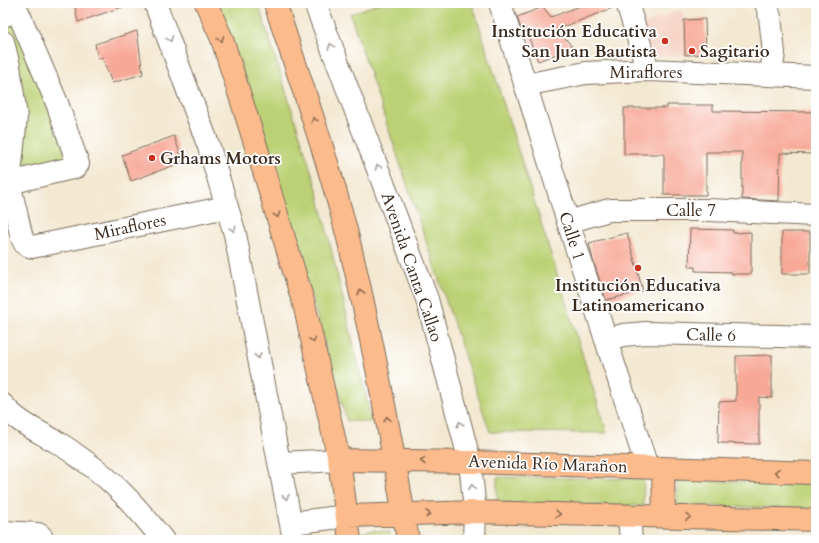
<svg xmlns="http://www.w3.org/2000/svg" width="819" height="543" font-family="Cardo,serif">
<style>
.built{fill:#f5d2c2}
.green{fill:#bcd174;stroke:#7c7e49}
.building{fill:#f7a897}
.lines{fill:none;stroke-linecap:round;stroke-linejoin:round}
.minor-casing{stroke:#7b6c5c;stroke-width:24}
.major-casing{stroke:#7b6c5c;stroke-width:24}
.minor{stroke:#fff;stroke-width:22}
.major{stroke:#fbbb8c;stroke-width:22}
.oneway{stroke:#a79f9a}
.oneway2{stroke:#916b50}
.poi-dot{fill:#c8321e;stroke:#fff;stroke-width:1.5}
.labels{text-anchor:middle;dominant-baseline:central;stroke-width:3.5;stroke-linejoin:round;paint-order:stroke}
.poi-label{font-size:17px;font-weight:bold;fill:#3b2a1e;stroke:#fff;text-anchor:start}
.street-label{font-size:17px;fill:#3b2a1e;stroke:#fff}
</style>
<rect width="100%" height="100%" fill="#fff"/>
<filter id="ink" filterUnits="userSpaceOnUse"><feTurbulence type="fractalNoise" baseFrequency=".025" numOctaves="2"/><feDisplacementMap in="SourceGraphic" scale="8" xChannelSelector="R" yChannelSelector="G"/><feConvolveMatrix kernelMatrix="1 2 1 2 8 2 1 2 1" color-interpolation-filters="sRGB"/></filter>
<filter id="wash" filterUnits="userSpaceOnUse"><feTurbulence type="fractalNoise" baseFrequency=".012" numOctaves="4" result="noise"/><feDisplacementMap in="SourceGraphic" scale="16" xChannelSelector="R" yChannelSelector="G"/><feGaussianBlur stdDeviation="0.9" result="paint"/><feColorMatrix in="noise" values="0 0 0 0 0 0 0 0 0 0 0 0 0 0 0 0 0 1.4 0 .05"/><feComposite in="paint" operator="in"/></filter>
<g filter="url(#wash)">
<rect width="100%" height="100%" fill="#f3e8d0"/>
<path class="built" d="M678 10 683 12 685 55 649 57 640 26Z"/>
<path class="green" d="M216 3H258L317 189 372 422 347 421 258 111Z
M380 3H472L607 433 490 432 350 14Z
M16 18 75 163 19 175 25 149 26 117 14 64 3 24Z
M497 477 644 479 643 506 497 503Z
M677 480 816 484V509L677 505Z
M373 530 389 532 392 540H361L360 533Z"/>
<g id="blocks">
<path class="building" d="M90 3H128V5L78 22 75 8Z
M588 3H615V7L558 29 573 48 538 61 525 28 521 29 517 17 543 7 551 17Z
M705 19 706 54 685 55 684 20Z
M137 31 143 74 112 83 102 57 98 59 95 44Z
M667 105H713V111L816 112V154L780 153 779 201 742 199V152H706V195H664V154H624V108H667Z
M174 136 183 162 131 181 122 155Z
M690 229 733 230V233L751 232V274H732V272L695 271V267H689Z
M782 232H810V274H782Z
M627 233 643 291 606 300 593 260 589 243Z
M772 355V398L759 397V444L718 443 719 402 736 401V356Z"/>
</g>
</g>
<g filter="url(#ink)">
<use href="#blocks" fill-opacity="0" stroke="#7b6c5c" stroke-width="1"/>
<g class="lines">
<defs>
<path id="minor" d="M155 3 209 147 235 234 294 540
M315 3 427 299 470 462 475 512 474 540
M500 3 568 222 647 467
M627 3 648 70
M766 3 770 17 774 53 771 74
M3 16 16 10 18 12 57 103 78 164 76 167 9 183
M3 42 9 66 16 117 9 183 22 238 25 244 32 247 227 207
M525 85 586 73 648 70 816 77
M568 222 609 210H709L816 215
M606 340 623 335 646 333 816 337
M3 405C17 422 36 430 55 441 66 447 76 455 86 462 116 483 140 511 163 540
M280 463 339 460
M629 516 631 540
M291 523 347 516
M3 532 38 534 41 536 42 540"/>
<path id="major" d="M206 3 222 39 266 178 305 308 339 460 350 540
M275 3C300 80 327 156 347 234 372 335 391 437 408 540
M339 460 470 462 816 473
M663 468 664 517
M347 516 475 512 816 520"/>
</defs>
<use href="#minor" class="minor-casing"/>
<use href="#major" class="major-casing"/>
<use href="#minor" class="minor"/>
<use href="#major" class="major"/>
</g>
<defs><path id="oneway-chevron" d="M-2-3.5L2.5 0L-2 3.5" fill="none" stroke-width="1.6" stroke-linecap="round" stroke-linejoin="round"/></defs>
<g class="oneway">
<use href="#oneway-chevron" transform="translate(170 39) rotate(69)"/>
<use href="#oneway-chevron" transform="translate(331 46) rotate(-111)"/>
<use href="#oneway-chevron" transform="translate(378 167) rotate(-110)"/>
<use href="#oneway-chevron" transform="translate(233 229) rotate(75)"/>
<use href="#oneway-chevron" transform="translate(258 356) rotate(79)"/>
<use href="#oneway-chevron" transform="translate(460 424) rotate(-105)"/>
<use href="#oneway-chevron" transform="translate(472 487) rotate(-96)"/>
<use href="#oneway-chevron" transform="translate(286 497) rotate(80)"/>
</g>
<g class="oneway2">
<use href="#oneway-chevron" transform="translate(221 39) rotate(69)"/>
<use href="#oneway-chevron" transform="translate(314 120) rotate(-107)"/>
<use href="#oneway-chevron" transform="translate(277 215) rotate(73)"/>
<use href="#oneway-chevron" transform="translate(361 292) rotate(-104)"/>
<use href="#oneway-chevron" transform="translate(313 340) rotate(77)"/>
<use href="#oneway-chevron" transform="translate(387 419) rotate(-101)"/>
<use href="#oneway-chevron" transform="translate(423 461) rotate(-180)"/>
<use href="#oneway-chevron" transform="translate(777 472) rotate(-178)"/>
<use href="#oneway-chevron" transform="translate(428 514) rotate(-2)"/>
<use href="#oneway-chevron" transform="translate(558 514) rotate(1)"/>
<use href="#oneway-chevron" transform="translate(688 517) rotate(1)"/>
</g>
</g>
<g class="poi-dot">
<circle cx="665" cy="41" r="4"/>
<circle cx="692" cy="51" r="4"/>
<circle cx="152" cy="158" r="4"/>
<circle cx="638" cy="268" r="4"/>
</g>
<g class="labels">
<g class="poi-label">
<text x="657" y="31" text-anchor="end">Institución Educativa<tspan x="657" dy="20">San Juan Bautista</tspan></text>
<text x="700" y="51">Sagitario</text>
<text x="160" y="158">Grhams Motors</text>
<text x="638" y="285" text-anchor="middle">Institución Educativa<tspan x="638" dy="20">Latinoamericano</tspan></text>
</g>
<g class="street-label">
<text x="646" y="72">Miraflores</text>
<text x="691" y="210">Calle 7</text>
<text transform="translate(130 227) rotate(-12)">Miraflores</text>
<text transform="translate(572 236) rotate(72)">Calle 1</text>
<text transform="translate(412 267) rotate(71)">Avenida Canta Callao</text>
<text transform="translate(711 335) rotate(1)">Calle 6</text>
<text transform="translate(548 464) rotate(2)">Avenida Río Marañon</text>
</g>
</g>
<rect width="819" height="543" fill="none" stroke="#fff" stroke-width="16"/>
</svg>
